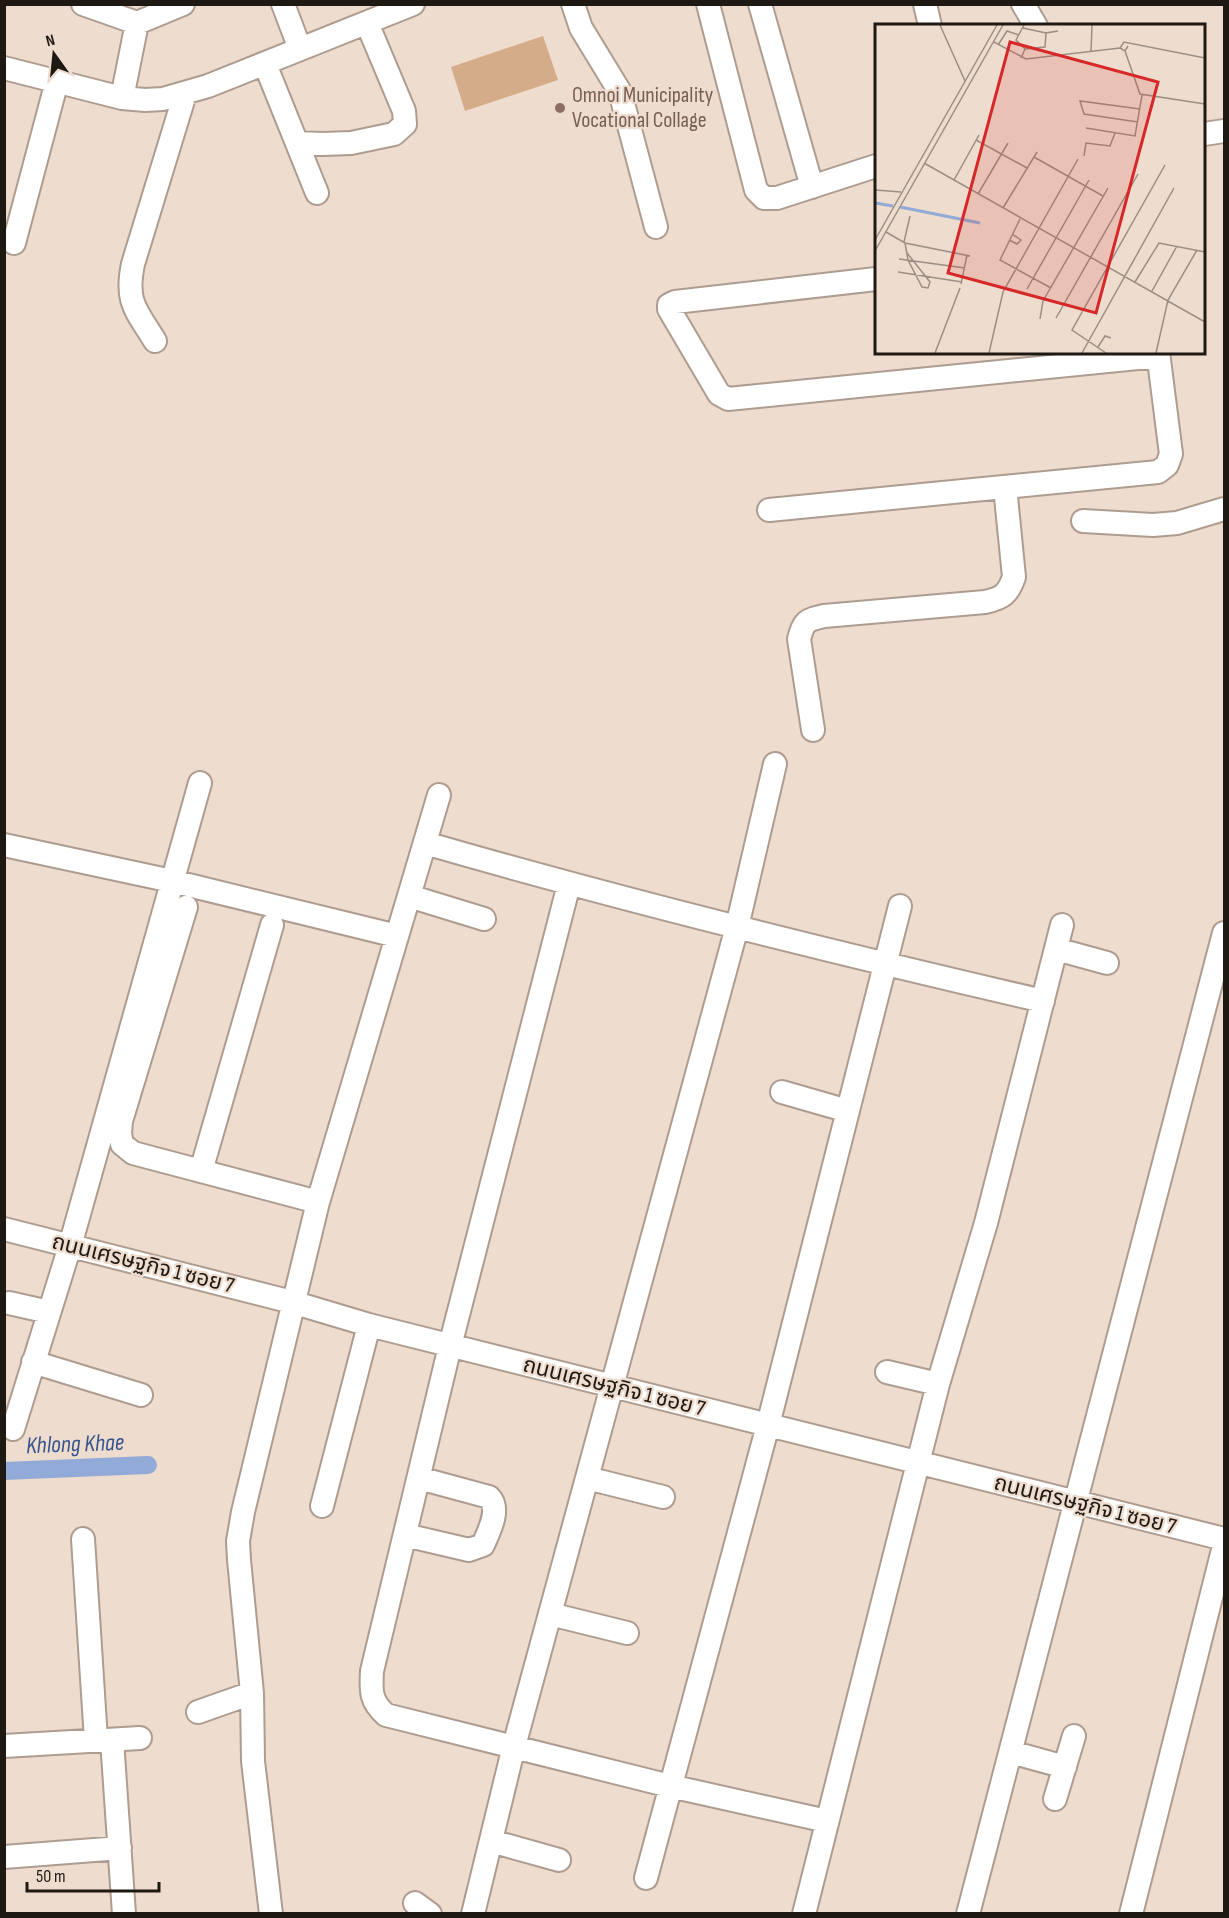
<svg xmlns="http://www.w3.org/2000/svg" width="1229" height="1918" font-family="'Sofia Sans Condensed','Noto Sans Thai',sans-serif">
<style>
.green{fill:#d5ac8a}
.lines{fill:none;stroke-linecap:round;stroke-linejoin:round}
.canal{stroke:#91aad7;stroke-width:18}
.minor-casing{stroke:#ad9c8f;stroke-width:26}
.minor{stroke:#fff;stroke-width:22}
.education-dot{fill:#8d6e63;stroke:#eedcce;stroke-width:2}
.labels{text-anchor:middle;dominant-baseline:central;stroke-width:4.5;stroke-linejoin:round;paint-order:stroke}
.education-label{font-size:22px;fill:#785e54;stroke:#eedcce;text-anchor:start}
.street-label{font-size:22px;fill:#1f1914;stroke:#eedcce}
.water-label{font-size:24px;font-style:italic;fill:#36548d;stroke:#eedcce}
.inset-river{fill:none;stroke:#91aad7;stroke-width:3}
.inset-road{fill:none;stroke:#9b8e84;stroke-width:1.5}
.view{fill:#d62828;fill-opacity:0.15;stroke:#d62828;stroke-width:3}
.inset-edge{fill:none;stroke:#1f1914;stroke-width:3}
</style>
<rect width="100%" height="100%" fill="#eedcce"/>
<path class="green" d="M543 36 558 80 465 111 451 67Z"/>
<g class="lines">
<path class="canal" d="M4 1471 148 1465"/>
<defs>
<path id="minor" d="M83 4 137 23 122 98
M283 4 300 49
M573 4 581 28 620 92 656 227
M708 4 756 190 764 198H777L876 166
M760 4 812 187
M925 4 930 26
M1023 4 1036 26
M137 23 183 4
M265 64 317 193
M4 68 122 98 145 100 163 99 208 86 413 4
M1204 134 1224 131
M297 143 323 144 351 143 394 134 405 124 404 111 367 23
M14 243 57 81
M876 279 675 302 669 305V309L719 394 728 399 1158 356
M155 341C136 310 125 302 133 264L185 94
M769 510 1158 472 1167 465 1171 454 1158 352
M1083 521 1153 525 1177 523 1224 509
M813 730 799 639C804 621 806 620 824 616L985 602C1003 598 1008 594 1014 577L1005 487
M425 843C629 902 836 953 1043 1001
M4 845 172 881 397 936
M569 884 450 1346 372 1671C371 1691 370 1701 386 1715L670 1786 827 1821
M409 896 484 919
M186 907 121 1121 120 1134 122 1144 133 1153 318 1202
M1056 949 1107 963
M782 1092 848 1111
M201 1171 272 925
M4 1229 292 1302 369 1325 1224 1539
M9 1303 49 1312
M33 1362 141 1395
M887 1372 938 1384
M13 1429 70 1246 200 783
M587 1478 663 1497
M322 1506 369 1325
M405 1535 469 1550 483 1545C489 1531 501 1509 489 1497L419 1478
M83 1539 96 1740
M550 1614 627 1633
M198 1712 252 1693
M112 1740 124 1914
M4 1746 140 1738
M1011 1752 1065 1767
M1055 1799 1074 1736
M491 1841 559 1860
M4 1857 120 1848
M646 1878 768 1425 900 906
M415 1903 430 1914
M271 1914 253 1761 252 1693 239 1560 238 1541 243 1512 318 1202 439 795
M473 1914 514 1746 737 927 775 764
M804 1914 938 1384 986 1223 1062 925
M968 1914 1224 933
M1131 1914 1224 1546"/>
</defs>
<use href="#minor" class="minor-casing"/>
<use href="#minor" class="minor"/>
</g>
<circle class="education-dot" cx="560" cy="108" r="6"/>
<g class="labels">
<g class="education-label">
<text x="572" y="95">Omnoi Municipality<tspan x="572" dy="25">Vocational Collage</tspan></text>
</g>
<g class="street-label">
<text transform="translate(143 1264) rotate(14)">ถนนเศรษฐกิจ 1 ซอย 7</text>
<text transform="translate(614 1387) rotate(14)">ถนนเศรษฐกิจ 1 ซอย 7</text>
<text transform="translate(1085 1505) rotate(14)">ถนนเศรษฐกิจ 1 ซอย 7</text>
</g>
<g class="water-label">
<text transform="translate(75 1444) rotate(-2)">Khlong Khae</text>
</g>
</g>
<g transform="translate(875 24)">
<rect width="330" height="330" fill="#eedcce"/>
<path class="inset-river" d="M0 179 18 182M25 183 105 199"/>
<path class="inset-road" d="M65 1 90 57M148 4 171 9M119 18 151 35 245 24M123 21 132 7 144 11M253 22 250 27 245 24 249 18 330 34M150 25 170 23 171 9 183 7M250 27 265 70 330 80M216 28 217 1M146 34 150 25 141 16 149 1M263 98 209 90 205 77 265 85M211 104 260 112 267 71M101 116 152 144M209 132 211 119 235 122 240 109M159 133 228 172M49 139 330 298M79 156 104 111M0 166 26 168M103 170 133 119M128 184 162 128M145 195 125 236 176 264M11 208 30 219 95 232M0 216 122 1M134 216 142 220 146 216 137 210M29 218 35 192M30 219 33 236 47 263 53 264 55 258 32 229M0 227 128 1M24 235 90 244M23 248 87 258M260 258 284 219 330 228M86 260 92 231M152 265 214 156M277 267 302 222M181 294 263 150M165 295 168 277 233 164M223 323 230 312 236 314M60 329 85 264M114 329 128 268 203 135M207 329 299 164M231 329 197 306 290 141M281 329 293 276 322 226"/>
<path class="view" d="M135 18 283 58 221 289 73 249Z"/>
<rect width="330" height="330" class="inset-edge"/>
</g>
<rect width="1229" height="1918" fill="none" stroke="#1f1914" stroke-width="12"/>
<g transform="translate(54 54) rotate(345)" stroke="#eedcce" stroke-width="4.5" paint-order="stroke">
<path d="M0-4.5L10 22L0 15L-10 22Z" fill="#1f1914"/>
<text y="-9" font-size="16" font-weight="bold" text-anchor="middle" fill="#1f1914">N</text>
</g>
<path d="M27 1882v9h132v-9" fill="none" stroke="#1f1914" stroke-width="3"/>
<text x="36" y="1882" font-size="18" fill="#1f1914" stroke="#eedcce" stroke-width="4.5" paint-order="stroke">50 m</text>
</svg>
